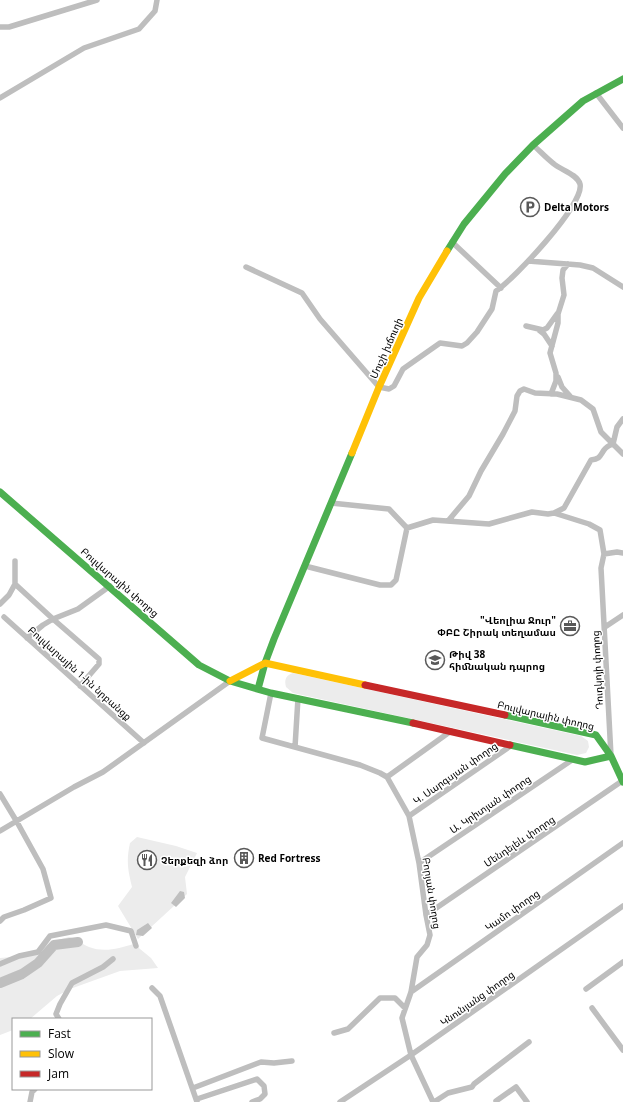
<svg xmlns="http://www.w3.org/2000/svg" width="623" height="1102" font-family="'Open Sans','Noto Sans Armenian',sans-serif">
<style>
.green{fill:#ececec}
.water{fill:#bfbfbf}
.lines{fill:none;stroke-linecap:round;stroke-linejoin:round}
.river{stroke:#bfbfbf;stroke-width:10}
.street{stroke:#bebebe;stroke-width:5.5}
.fast{stroke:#4caf50;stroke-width:7}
.slow{stroke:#ffc107;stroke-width:7}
.jam{stroke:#c62828;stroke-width:7}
.labels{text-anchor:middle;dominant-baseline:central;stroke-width:3;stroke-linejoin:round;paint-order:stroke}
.poi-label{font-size:10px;font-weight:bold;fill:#000;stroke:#fff;text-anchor:start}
.street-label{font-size:10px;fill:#000;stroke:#fff}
</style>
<rect width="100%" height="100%" fill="#fff"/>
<path class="green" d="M293 673 581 736 588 741 589 747 586 753 577 755 293 693 286 687C284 680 286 675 293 673Z
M137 837 176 846 197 853 185 877 187 894 138 939 118 906 132 887C128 870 126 861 130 843Z
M69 937C79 939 81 944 89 947 105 953 119 948 134 944L151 958 158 968 120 971 70 989 57 996 30 1019H13V1030L0 1035V958L24 956 54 941Z"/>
<path class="water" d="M180 891 184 892 185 898 176 907 171 903Z
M148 923 152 928 143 936 136 935 137 930Z"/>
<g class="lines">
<path class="river" d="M0 983 22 974 38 963 54 945 78 942"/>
<path class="street" d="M0 27H9L97 0
M596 93 623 128
M0 98 84 48 139 29 155 11 157 0
M452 242 501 288
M528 261 580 265 593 268 623 287
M246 267 302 293 320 319 379 387 389 389 394 386 403 369 440 343 462 346 467 343 477 332 492 309 496 291C513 280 585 204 580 184 577 174 561 170 554 164 546 158 540 151 533 145
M526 326 543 330 547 328 557 314
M539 330 544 334 552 346
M558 377 562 387 570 396
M551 394 556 381V373L550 353 558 323V314L564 295 562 278 563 270 568 264
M331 503 389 509 407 528 433 520 489 524 532 512 548 514 554 513 564 508 591 460C600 459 600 456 604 450 606 447 610 445 613 444L617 427 623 419
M554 513 589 524 600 530 604 554 601 568 611 756
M448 521 469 496 481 471 503 434 515 411 517 396 520 391 524 389 535 393 557 394 581 400 593 409 601 432 623 454
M604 554 617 552 623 553
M15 561V584L53 619 99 659V664L80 686
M305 566 380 585H391L396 580 407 528
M0 604 9 595 15 584
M4 617 144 743
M605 627 623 615
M27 638 43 625 53 619 78 609 110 586
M271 693 262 738 360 765 380 773 387 777 409 816 419 863 426 915 430 935 427 945 417 957 411 992 402 1018 411 1055 433 1102
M295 747 298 698
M387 777 451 731
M0 794 17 822 43 869 51 898 24 910 4 917 0 921
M409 816 512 745
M0 831 74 787 103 772 230 681
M419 863 572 760
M426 915 622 781
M0 964 19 956 38 952 50 936 106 925 131 931 136 946
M152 988 160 996 197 1102
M586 989 623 962
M411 992 623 843
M592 1008 623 1050
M59 1019 56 1014 60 1004 72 983 103 967 113 959
M334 1033 348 1029 380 998H395L405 1008
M193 1088 261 1062 274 1063 292 1061
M197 1099 257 1079 264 1086 265 1094 260 1099 252 1102
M496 1101 516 1087 527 1102
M30 1102 32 1092 35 1089
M340 1102 411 1055 623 906
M434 1102 448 1093 472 1087 474 1084 529 1042"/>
<path class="fast" d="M447 251 464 224 505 174 533 145 583 101 623 79
M0 492 199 665 230 681 271 693 413 723
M258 689 265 663 274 639 352 453
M505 715 596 735 611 756 623 782
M510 745 585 762 611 756"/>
<path class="slow" d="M352 453 379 387 419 298 447 251
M230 681 265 663 365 685"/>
<path class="jam" d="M365 685 505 715
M413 723 510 745"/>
</g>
<defs>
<symbol id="parking-ring" viewBox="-11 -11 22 22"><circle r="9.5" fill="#fff" stroke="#595959" stroke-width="1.5"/><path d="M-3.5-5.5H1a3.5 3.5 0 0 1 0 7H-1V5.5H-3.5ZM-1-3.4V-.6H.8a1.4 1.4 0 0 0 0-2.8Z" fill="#595959"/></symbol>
<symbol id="office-ring" viewBox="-11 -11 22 22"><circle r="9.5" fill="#fff" stroke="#595959" stroke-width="1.5"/><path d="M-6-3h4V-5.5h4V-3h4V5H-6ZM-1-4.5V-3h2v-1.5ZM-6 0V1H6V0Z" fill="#595959"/></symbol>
<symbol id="school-ring" viewBox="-11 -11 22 22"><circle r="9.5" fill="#fff" stroke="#595959" stroke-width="1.5"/><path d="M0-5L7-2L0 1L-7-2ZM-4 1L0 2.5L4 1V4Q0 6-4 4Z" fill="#595959"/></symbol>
<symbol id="building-ring" viewBox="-11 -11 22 22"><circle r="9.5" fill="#fff" stroke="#595959" stroke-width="1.5"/><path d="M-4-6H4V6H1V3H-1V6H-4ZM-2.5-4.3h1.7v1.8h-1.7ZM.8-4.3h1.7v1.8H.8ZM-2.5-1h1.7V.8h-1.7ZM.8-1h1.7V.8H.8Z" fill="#595959"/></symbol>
<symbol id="restaurant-ring" viewBox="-11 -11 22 22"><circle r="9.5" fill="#fff" stroke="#595959" stroke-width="1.5"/><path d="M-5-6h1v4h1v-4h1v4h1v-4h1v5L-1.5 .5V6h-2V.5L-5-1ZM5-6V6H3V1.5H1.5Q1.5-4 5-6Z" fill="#595959"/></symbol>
</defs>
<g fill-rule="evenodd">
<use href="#parking-ring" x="519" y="196" width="22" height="22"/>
<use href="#office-ring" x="559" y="615" width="22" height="22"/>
<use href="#school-ring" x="424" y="649" width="22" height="22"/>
<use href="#building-ring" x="233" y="847" width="22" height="22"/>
<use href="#restaurant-ring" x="136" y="849" width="22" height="22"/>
</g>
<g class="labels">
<g class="poi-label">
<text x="544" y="207">Delta Motors</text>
<text x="556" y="620" text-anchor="end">"Վեոլիա Ջուր"<tspan x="556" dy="12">ՓԲԸ Շիրակ տեղամաս</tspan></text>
<text x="449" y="654">Թիվ 38<tspan x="449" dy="12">հիմնական դպրոց</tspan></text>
<text x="258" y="858">Red Fortress</text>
<text x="161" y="860">Չերքեզի ձոր</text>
</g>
<g class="street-label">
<text transform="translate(386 348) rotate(-66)">Մուշի խճուղի</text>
<text transform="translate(120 582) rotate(41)">Բուլվարային փողոց</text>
<text transform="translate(597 670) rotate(-93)">Դուդկոյի փողոց</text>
<text transform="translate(80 673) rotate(42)">Բուլվարային 1-ին նրբանցք</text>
<text transform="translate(546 715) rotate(13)">Բուլվարային փողոց</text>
<text transform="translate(455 773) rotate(-35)">Կ. Սարգսյան փողոց</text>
<text transform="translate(490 804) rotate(-34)">Ա. Կրիտյան փողոց</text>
<text transform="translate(519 841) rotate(-34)">Մենդելեև փողոց</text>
<text transform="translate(432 893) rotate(81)">Բորյան փողոց</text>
<text transform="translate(512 910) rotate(-35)">Կամո փողոց</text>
<text transform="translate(477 998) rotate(-35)">Կնունյանց փողոց</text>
</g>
</g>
<rect x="12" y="1018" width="140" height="72" fill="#ffffff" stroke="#999999"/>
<rect x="20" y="1031" width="20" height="6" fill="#4caf50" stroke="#999999"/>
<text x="48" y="1038" font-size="12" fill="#000000">Fast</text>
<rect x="20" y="1051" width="20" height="6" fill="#ffc107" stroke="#999999"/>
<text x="48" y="1058" font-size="12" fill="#000000">Slow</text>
<rect x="20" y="1071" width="20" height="6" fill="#c62828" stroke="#999999"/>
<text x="48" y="1078" font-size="12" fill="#000000">Jam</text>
</svg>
